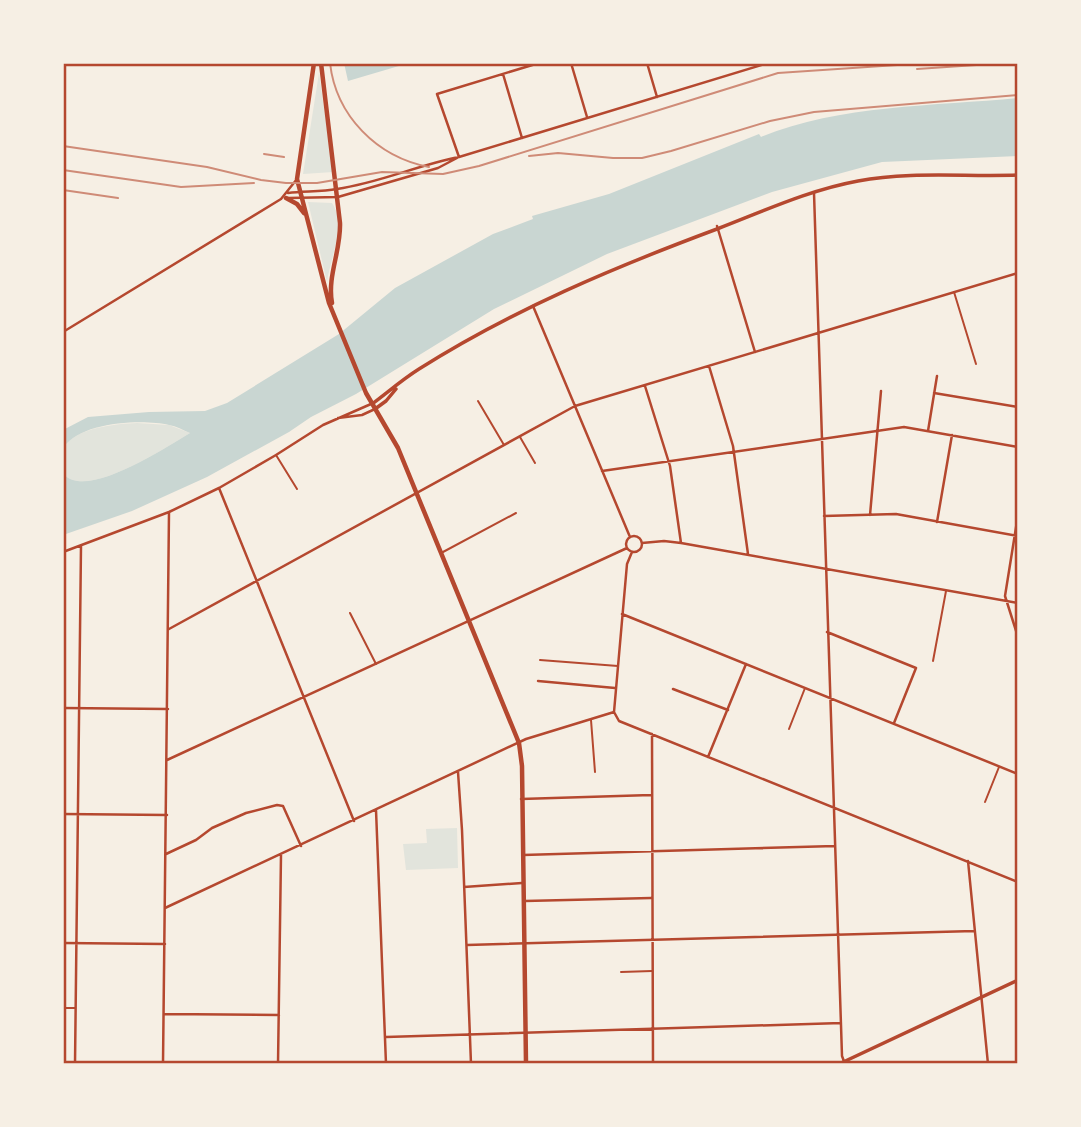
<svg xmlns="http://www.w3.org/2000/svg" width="1081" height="1127" font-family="Poppins,sans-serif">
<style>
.green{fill:#e2e4dc}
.water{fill:#c9d6d2}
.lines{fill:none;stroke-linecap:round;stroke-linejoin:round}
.service{stroke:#b5482f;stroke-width:2}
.minor{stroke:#b5482f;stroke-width:2.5}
.tertiary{stroke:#b5482f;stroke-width:3.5}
.secondary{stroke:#b5482f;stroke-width:4.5}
.rail{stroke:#cf8b77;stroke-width:2}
.neatline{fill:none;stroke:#b5482f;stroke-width:2.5}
</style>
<rect width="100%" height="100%" fill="#f6efe4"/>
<path class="green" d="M319 73 333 172 303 174Z
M308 202 332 203C347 224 330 259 327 282Z
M137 423 169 425 190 433C165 448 102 489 73 480 69 479 66 476 63 474V445L65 446C78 427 116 424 137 423Z
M457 828 458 868 406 870 403 844 427 843 426 829Z"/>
<path class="water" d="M344 63H409L348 81Z
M1018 98V156L882 162 772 192 607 254 494 309 356 394 311 417 289 432 207 477 132 511 63 535V474C66 476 69 479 73 480 102 489 165 448 190 433 183 430 176 426 169 425 142 419 81 422 64 447L63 430 88 417 149 412 205 411 227 403 339 334 395 288 493 234 533 219 532 216 609 194 759 134 761 137C838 105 935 106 1018 98Z"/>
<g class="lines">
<path class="service" d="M954 292 976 364
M478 401 504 445
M520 437 535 463
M276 455 297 489
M443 552 516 513
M350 613 376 664
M540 660 618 666
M933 661 946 591
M591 720 595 772
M789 729 805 688
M985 802 999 767
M621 972 652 971
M63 1008H75"/>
<path class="minor" d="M571 63 587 117
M647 63 657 97
M503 74 522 138
M459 157 437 94 539 63
M288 193C304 191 321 192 337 189 379 183 418 165 459 157L768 63
M814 193 842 1056 845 1064
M288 198 338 197 438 168 457 158
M717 226 755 352
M533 306 630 537
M63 332 281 199 297 179
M709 366 733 446 748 554
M645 386 670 466 681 543
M934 393 1018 407
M338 418 362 415 375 409
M928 431 937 376
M602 471 904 427 1018 447
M219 488 354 821
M870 515 881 391
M1018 515 1005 596 1018 637
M824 516 896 514 1018 536
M937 522 952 435
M626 544a8 8 0 1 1 16 0a8 8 0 1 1-16 0Z
M642 543 664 541 681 543 1018 603
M63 552 169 512 219 488 276 455 323 425 371 404
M622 614 1018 774
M169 629 575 406 1018 273
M827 632 916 668 894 723
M538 681 615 688
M673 689 728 710
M63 708 168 709
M614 712 619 721 1018 882
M614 712 627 564 632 552
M652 734 653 1064
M708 757 746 664
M167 760 627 548
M458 772 462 830 471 1064
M521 799 651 795
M376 810 386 1064
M63 814 167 815
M166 854 196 840 212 828 246 813 277 805 283 806 301 846
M523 855 835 846
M968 861 988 1064
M464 887 522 883
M525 901 651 898
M165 908 526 739 614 712
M63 943 165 944
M467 945 974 931
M164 1014 279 1015
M386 1037 841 1023
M75 1064 81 546
M163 1064 169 512
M278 1064 281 855"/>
<path class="tertiary" d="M372 404C388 392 403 379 419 369 512 310 615 267 717 229 764 211 809 190 858 181 910 171 965 177 1018 175
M375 409 386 401 396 389
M839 1064 1018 980"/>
<path class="secondary" d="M314 63 297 179 329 303 366 393 398 448 519 743 522 766 526 1064
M321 63 340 223C341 251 327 276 332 303
M286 198 297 204 304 213"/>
<path class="rail" d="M330 63C336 116 377 157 429 167
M917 69 1006 63
M63 146 207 167 261 180 286 183H317L382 172 443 174 479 166 778 73 927 63
M264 154 284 157
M529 156 558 153 613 158H642L671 151 770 121 814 112 1018 95
M63 170 181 187 254 183
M63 190 118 198"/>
</g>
<rect width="1081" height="1127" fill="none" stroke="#f6efe4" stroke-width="130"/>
<rect x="65" y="65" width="951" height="997" class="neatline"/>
</svg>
